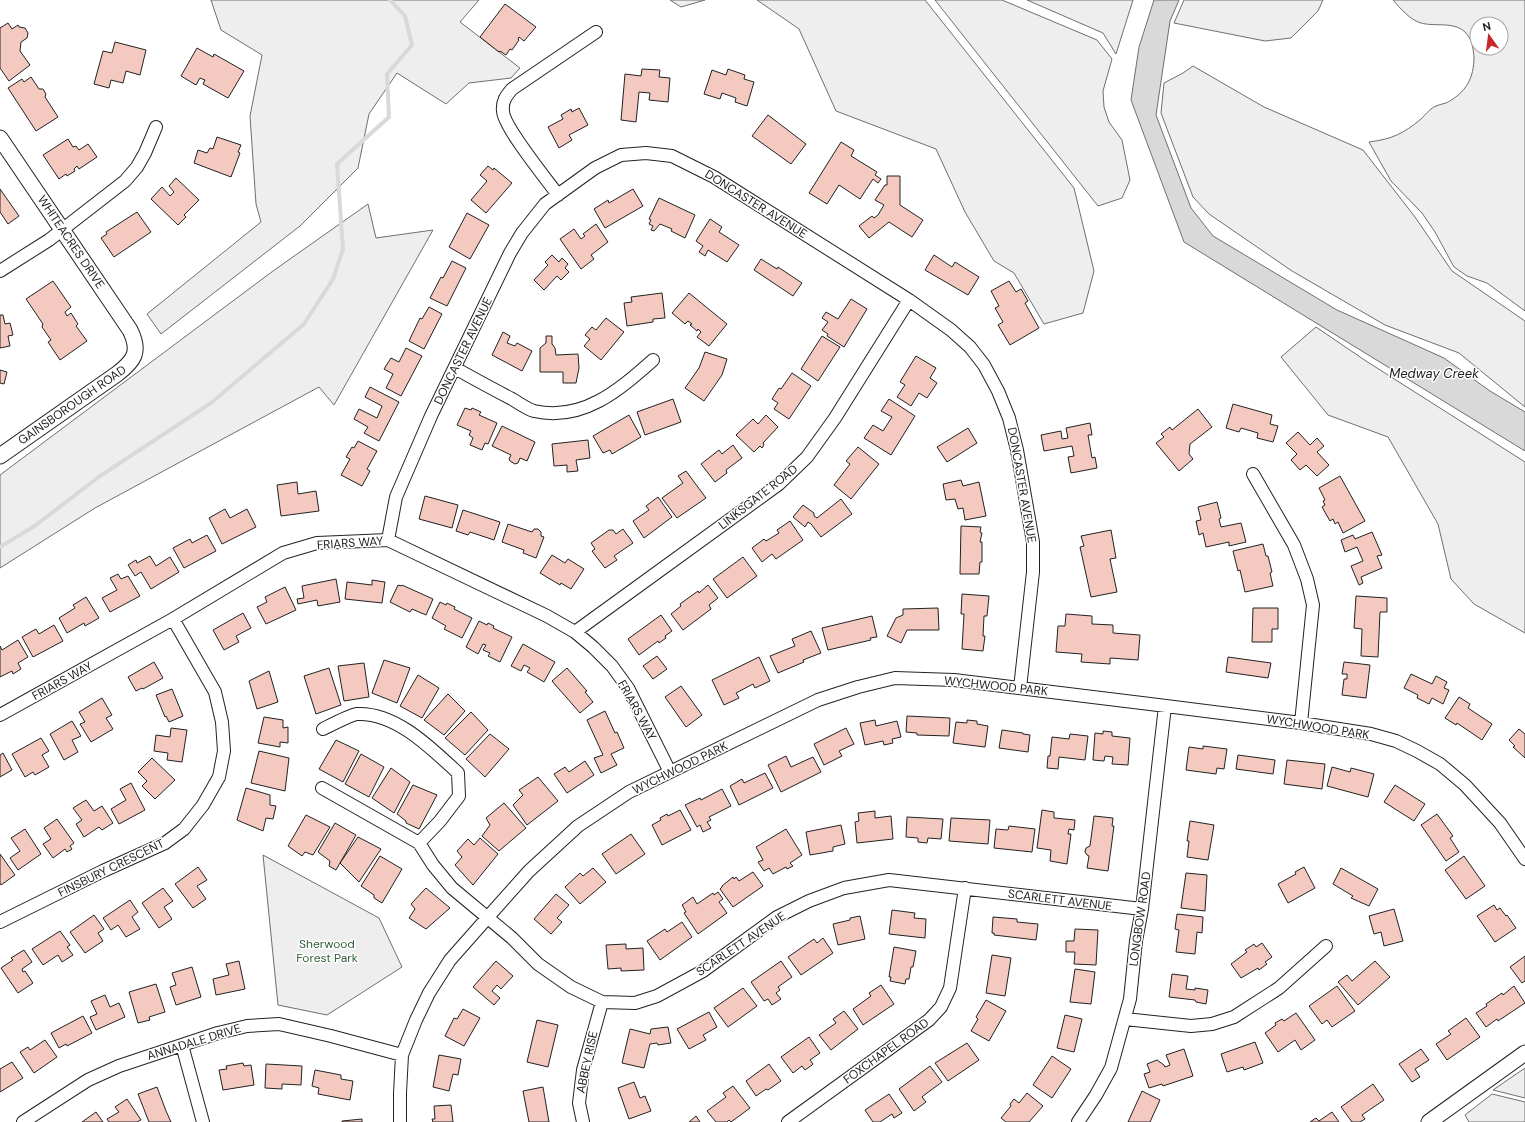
<svg xmlns="http://www.w3.org/2000/svg" width="1525" height="1122" font-family="'DM Sans',sans-serif">
<style>
.green{fill:#eee;stroke:#6f6f6f;fill-rule:evenodd}
.water{fill:#d9d9d9;stroke:#6f6f6f}
.lines{fill:none;stroke-linecap:round;stroke-linejoin:round}
.stream{stroke:#d9d9d9;stroke-width:4}
.building{fill:#f3c9c0;stroke:#222}
.minor-casing{stroke:#222;stroke-width:14}
.tertiary-casing{stroke:#222;stroke-width:17}
.minor{stroke:#fff;stroke-width:12}
.tertiary{stroke:#fff;stroke-width:15}
.labels{text-anchor:middle;dominant-baseline:central;stroke-width:3;stroke-linejoin:round;paint-order:stroke}
.street-label{font-size:12px;fill:#222;stroke:#fff}
.park-label{font-size:12px;fill:#2f5e38;stroke:#fff}
.water-label{font-size:13px;font-style:italic;fill:#222;stroke:#fff}
</style>
<rect width="100%" height="100%" fill="#fff"/>
<path class="green" d="M211 0H479L460 22 520 68 511 78 469 83 446 104 397 73 369 114 358 168 300 226 161 334 147 314 261 222 256 204 250 116 262 55 221 30Z
M670 0H705L681 7Z
M757 0H925L1074 188 1094 271 1083 313 1044 324 1014 273 994 261 965 212 936 149 836 111 799 29Z
M935 0H1002L1097 40 1112 59 1103 91 1104 107 1109 122 1122 140 1130 180 1122 198 1098 206Z
M1027 0H1133L1116 54 1103 33Z
M1184 0H1323L1318 11 1291 38 1265 41 1174 23Z
M1393 0H1525V311L1487 283 1467 276 1454 267 1435 232 1422 213 1391 181 1369 142C1392 139 1403 134 1421 119 1425 115 1430 109 1434 107 1438 105 1442 104 1446 103 1466 93 1474 78 1474 57 1473 47 1472 39 1465 32 1453 21 1435 27 1421 23 1410 20 1400 8 1393 0ZM1477 24H1501V48H1477Z
M1193 66 1264 107 1363 150 1415 217 1452 271 1525 321V407L1459 353 1385 325 1292 271 1209 214 1193 197 1161 113 1164 83 1183 73Z
M368 204 376 238 433 230 334 405 319 387 95 508 0 568V475L273 271Z
M1316 327 1366 361 1525 462V633L1474 604 1451 579 1438 524 1388 437 1328 415 1281 357Z
M263 855 379 918 402 967 327 1015 278 1005Z
M1525 1068V1098L1493 1090Z
M1492 1094 1525 1102V1122H1469L1465 1115Z"/>
<path class="water" d="M1154 0H1179L1170 21 1156 115 1191 208 1213 236 1337 310 1444 358 1490 391 1525 412V451L1184 242 1131 100 1139 47Z"/>
<g class="lines">
<path class="stream" d="M0 547 36 525 100 476 211 403 304 324 333 279 343 249 337 164 389 117 387 74 412 45 405 16 390 0"/>
</g>
<path class="building" d="M505 4 536 27 524 41 519 37 518 39 519 40 512 50 510 49 506 55 500 51 499 52 480 37Z
M8 23 12 29 18 25 19 27 25 28 28 33 27 38 21 42 20 51 30 65 9 81 0 68V28Z
M115 42 146 50 140 75 126 71 123 83 111 80 109 88 94 84 103 51 112 53Z
M197 48 213 57 214 54 244 71 228 98 203 84 205 80 200 78 196 85 181 76Z
M642 69 660 70 659 77 670 78 668 102 649 100 650 93 639 92 636 122 621 120 625 74 641 76Z
M728 69 745 75 744 79 754 82 747 106 735 102 736 98 722 93 720 99 704 94 712 70 726 75Z
M31 77 39 89H43L46 94 45 97 58 117 36 131 8 88 22 79 24 82Z
M579 108 588 125 569 135 572 140 559 148 548 127 563 119 561 115 571 109 572 112Z
M768 115 806 144 791 164 752 136Z
M217 137 241 145 238 152 240 153 231 177 194 163 198 150 207 153 210 148 213 149Z
M68 139 73 147 76 146 79 150 88 144 97 157 79 169 77 166 74 169 75 171 67 176 66 174 59 179 43 155Z
M841 142 854 150 851 156 877 172 875 175 881 179 878 183 873 179 860 199 839 185 827 204 809 193Z
M488 166 493 170 494 168 512 183 486 213 471 200 487 181 480 175Z
M887 176H900V205L923 220 912 237 889 222 869 238 859 226 872 216 874 218 878 215 884 205 875 200 885 185H887Z
M176 178 199 200 184 215 186 217 178 225 151 199 162 187 170 196 174 192 169 186Z
M0 189 19 216 8 224 0 212Z
M633 189 643 206 605 228 594 209 608 200 609 203Z
M659 198 695 215 685 238 671 231 672 229 660 224 654 231 651 230 653 226 649 224 651 220 649 219Z
M137 212 151 232 114 257 101 238 107 234 106 232Z
M467 213 489 225 470 259 449 247Z
M710 219 722 227 719 232 739 245 727 262 708 250 705 256 699 252 703 246 696 241Z
M596 224 608 242 591 255 594 259 581 269 560 239 574 229 581 239 585 236 583 234Z
M552 255 559 262 562 258 568 264 565 268 569 272 561 280 557 276 544 290 534 280 548 265 545 262Z
M934 255 952 267 955 262 979 277 968 295 925 270Z
M761 259 777 269 778 267 802 283 793 296 754 270Z
M452 261 466 268 447 306 430 298 441 277 443 278Z
M53 281 71 307 65 312 67 316 71 313 78 324 76 326 87 341 60 360 48 342 51 340 42 327 43 324 26 299Z
M1009 281 1016 292 1021 289 1028 301 1025 303 1039 328 1010 345 998 325 1003 322 995 308 999 306 991 291Z
M662 293 665 318 653 319V322L627 326 624 303 632 302 631 297Z
M689 293 727 324 709 346 697 337 701 332 698 329 697 331 690 325 692 324 688 321 685 324 672 313Z
M851 299 867 309 844 347 827 336 828 334 822 330 828 322 822 318 826 312 838 319Z
M429 307 442 314 424 349 409 341 420 318 422 319Z
M0 315H3L5 324 10 323 13 335 8 336 10 346 0 348Z
M606 318 624 332 601 360 584 346 590 339 585 335 592 327 596 330Z
M503 332 510 336 507 343 515 346 517 343 532 351 522 371 492 355Z
M546 336H552V344L555 348 556 355 578 354 579 368 576 383H563V372H540V348L546 343Z
M822 336 840 347 818 381 801 369Z
M406 348 422 356 401 396 386 388 393 374 384 369 391 358 399 362Z
M705 352 727 359 722 375 704 401 685 388 699 368Z
M916 356 936 368 930 378 937 383 927 398 919 393 911 406 897 397 905 385 900 382Z
M0 370 7 372 4 384 0 383Z
M792 373 811 386 789 419 774 409 778 403 772 399 779 388 781 389Z
M370 387 399 402 379 441 364 433 368 427 354 419 359 409 377 418 382 406 365 397Z
M673 399 681 422 645 435 637 412Z
M889 399 915 416 891 455 864 438 873 425 883 431 892 417 881 411Z
M1233 404 1272 415 1270 424 1278 426 1273 442 1257 438 1258 433 1241 428 1239 432 1226 428Z
M465 408 471 410 472 408 481 412 479 415 497 423 488 444 485 443 482 450 470 445 473 438 469 435 471 431 457 425Z
M1198 409 1212 427 1190 444 1189 454 1193 459 1179 471 1156 443 1164 437 1161 434 1170 427 1172 430Z
M629 415 641 437 612 454 610 450 603 453 593 436Z
M766 415 778 427 763 443 764 445 762 448 760 446 754 452 736 435 753 419 758 424Z
M1090 423 1092 435H1088L1092 458 1095 457 1097 468 1071 473 1068 457 1074 456 1072 446 1044 451 1041 435 1061 431 1062 439 1068 438 1066 428Z
M502 426 535 442 527 461 520 458 518 463 515 464 510 461 509 459 511 455 492 446Z
M968 428 977 443 947 462 937 447Z
M1298 432 1310 445 1317 438 1324 446 1317 452 1329 465 1317 476 1306 465 1300 470 1291 460 1297 454 1286 443Z
M588 440 590 458 576 460 578 471 567 472V465L554 466 552 444Z
M358 441 377 451 367 469 370 471 362 486 341 475 350 459 346 457 352 447 354 448Z
M733 445 742 458 726 470 727 473 715 482 701 464 719 450 722 454Z
M858 447 879 464 851 499 834 485 850 464 846 461Z
M686 471 706 498 677 518 662 498 683 483 678 476Z
M1340 476 1365 521 1343 533 1338 522 1335 524 1333 519 1330 521 1322 507 1325 505 1323 501 1325 500 1319 488Z
M961 480 963 486 979 482 986 516 965 520 963 508 958 509 955 499 946 500 943 484Z
M297 482 298 494 316 491 319 511 281 516 277 485Z
M425 496 458 505 452 528 419 519Z
M658 497 672 517 644 538 633 521 649 510 646 506Z
M841 499 852 514 821 537 811 524 808 522 805 527 793 517 803 505 814 513V516L817 518Z
M1217 502 1221 518 1219 519 1221 527 1241 523 1246 542 1229 546V542L1206 547 1203 533 1199 535 1196 521 1201 520 1198 507Z
M225 509 230 518 247 509 256 527 222 544 209 518Z
M463 510 500 522 494 540 470 532 468 535 456 531Z
M790 521 803 540 776 559 772 554 762 562 752 548 764 539 766 541 779 533 777 530Z
M508 524 532 532 534 529H538L541 532V536L544 537 536 558 523 553 524 550 502 542Z
M961 526 981 527 980 532 982 533 980 542H982V562H980L979 574H960Z
M623 529 633 543 614 556 617 560 605 568 592 551 595 549 591 543 609 530H613L616 534Z
M1111 530 1116 558 1110 559 1117 592 1091 597 1080 547 1084 546 1081 536Z
M1372 532 1382 555 1377 556 1382 568 1361 577 1363 583 1359 585 1351 566 1363 561 1357 547 1345 552 1341 540 1353 535 1355 539Z
M207 535 216 551 184 568 173 548 190 539 192 543Z
M1263 544 1266 556H1268L1272 572 1270 573 1273 586 1245 592 1240 570 1238 571 1233 551Z
M552 555 565 563 568 559 584 569 571 589 561 583 560 585 540 573Z
M150 556 156 566 170 557 179 572 151 589 141 572 135 576 128 565 136 560 137 563Z
M743 557 757 576 727 598 713 579Z
M118 574 121 579 128 576 140 596 110 612 102 598 117 590 110 578Z
M336 579 340 602 318 606 317 600 298 604 297 599 304 598 302 586Z
M372 580 385 582 382 603 345 599 347 582 372 585Z
M398 585 401 586 402 585 433 599 426 615 412 609 410 612 390 602Z
M708 585 718 598 709 605 711 609 683 630 671 614 681 606 680 604 698 591 699 593Z
M285 587 296 610 266 624 257 607 267 602 265 597Z
M962 594 989 596 987 616H984L983 636H985L983 651 962 649 964 614H961Z
M1356 596 1387 598V612H1380L1378 657 1361 656 1362 629 1354 628Z
M86 597 99 618 85 626 84 623 67 633 59 618 75 608 73 605Z
M440 602 446 605 447 603 455 607 454 609 472 618 462 638 444 629 446 626 432 618Z
M938 608 939 630H907L901 643 887 636 896 618 903 615V609Z
M1253 608H1278V629H1272V642H1252Z
M243 613 251 628 236 636 239 642 224 650 213 630Z
M1066 614 1092 616V624L1113 625V633L1140 635 1138 660 1110 658V664L1081 662 1082 654 1056 652 1058 626H1065Z
M661 615 672 631 665 636 666 638 659 643 658 641 639 655 628 639Z
M872 616 877 637 870 638 871 640 828 650 822 628Z
M479 621 487 625 488 623 494 626 493 628 512 637 500 662 488 656 490 653 483 650 486 645 483 644 478 654 466 647Z
M54 625 63 641 33 657 22 637 36 629 39 634Z
M811 631 821 653 803 660 804 662 778 673 770 656 795 646 792 639Z
M18 640 28 657 18 663 21 669 13 674 12 671 0 677V646L2 650Z
M523 644 555 662 544 682 527 672 530 668 524 665 521 671 511 666Z
M657 656 667 669 653 679 643 666Z
M759 657 770 681 755 688 753 684 736 693 739 698 724 705 712 680Z
M1228 657 1271 663 1268 678 1226 672Z
M384 660 410 668 397 703 372 693Z
M154 662 163 678 143 689 142 688 136 691 128 677Z
M1344 662 1370 665 1366 698 1342 695 1344 679H1347V674H1342Z
M364 663 369 697 344 701 338 666Z
M329 668 341 705 316 714 304 676Z
M567 668 587 691 585 692 593 702 580 713 552 681Z
M269 671 278 702 257 709 249 681Z
M1411 674 1432 684 1436 676 1447 682 1444 688 1449 690 1443 704 1432 698 1429 704 1417 698 1418 695 1404 688Z
M418 675 439 688 422 718 400 706Z
M681 686 702 715 686 727 665 697Z
M172 689 183 716 169 722 166 716 165 717 156 695Z
M448 694 465 711 444 735 424 720Z
M1459 697 1470 704 1468 708 1492 724 1482 740 1457 723 1456 725 1445 718Z
M102 698 112 715 106 718 113 729 91 742 80 724 85 722 79 712Z
M605 711 615 733 617 732 624 748 611 754 617 765 601 773 594 758 603 755 587 720Z
M471 712 488 730 465 755 445 738Z
M907 716 950 718 949 736 917 735V733L906 732Z
M264 717 283 720V728L288 727V743L280 742V747L258 743Z
M875 720 876 726 897 721 901 737 892 739 893 743 884 745 883 741 865 745 860 723Z
M967 720 977 721V724L988 726 985 747 953 743 956 722 967 723Z
M72 721 81 736 72 740 78 752 64 760 50 734Z
M171 728 187 730 182 762 167 760 168 753 154 751 156 735 170 737Z
M846 728 854 744 839 751 842 756 824 765 814 744Z
M1519 729 1525 734V758L1513 747 1515 746 1509 740Z
M1002 730 1023 733V734L1030 735 1028 752 999 748Z
M1103 731 1112 732V736L1130 738 1128 765 1112 764 1113 757 1105 756 1104 761 1093 760 1095 733 1103 734Z
M490 734 509 749 485 777 466 759Z
M1070 734 1088 736 1085 760 1059 757 1058 769 1047 768 1048 756H1050L1052 737 1069 739Z
M41 738 49 751 42 755 49 767 35 775 33 772 25 777 12 754Z
M336 740 359 751 343 782 319 769Z
M1203 746 1227 749 1224 769 1217 768 1216 774 1186 770 1189 747 1203 749Z
M259 751 289 758 285 791 251 783Z
M3 753 12 770 0 777V755Z
M361 754 384 767 369 797 345 784Z
M1238 755 1275 760 1273 774 1236 769Z
M786 756 791 767 813 757 821 772 781 792 768 765Z
M152 758 175 780 155 799 142 786 147 781 138 772Z
M1287 760 1325 764 1322 789 1284 784Z
M585 761 594 775 567 793 554 774 565 767 569 772Z
M1332 767 1350 772 1351 768 1374 774 1368 797 1327 786Z
M391 768 410 782 394 813 372 798Z
M765 773 773 788 739 805 730 786 742 779 744 783Z
M538 777 558 801 527 825 513 805 523 795 519 790Z
M131 783 145 810 119 824 111 809 126 800 120 789Z
M413 785 437 795 419 829 406 823V821L397 814Z
M1395 785 1425 804 1414 821 1384 802Z
M246 788 270 795V805L276 806 273 819 266 818 263 831 237 820Z
M722 789 731 806 709 817 711 820 707 822 711 828 703 832 700 825 697 827 685 805 700 798 701 800Z
M86 800 94 811 102 806 113 823 102 830 99 827 84 837 76 824 82 820 73 808Z
M504 803 526 828 499 851 482 836 490 825 486 818Z
M680 810 691 830 662 845 652 825 661 820 660 818 667 814 668 816Z
M1042 810 1054 812V818L1075 820 1074 830 1069 829 1068 834H1071L1067 864 1050 861 1051 850 1037 848Z
M875 811V818L891 816 893 839 857 843 855 822 859 821 858 813Z
M1437 814 1453 836 1450 838 1459 852 1446 861 1421 825Z
M306 815 330 827 313 855 305 852 302 856 288 846Z
M1094 816 1113 818 1112 826H1114L1108 871 1087 868 1089 856 1087 855 1085 852 1086 848 1090 846Z
M907 817 943 819 941 839 928 838 927 843 918 842V838L906 837Z
M951 818 990 820 988 844 949 841Z
M57 819 74 843 70 846 72 849 67 852 65 849 53 858 43 844 51 839 44 828Z
M1190 821 1214 825 1208 860 1187 857 1189 841H1187Z
M335 823 356 835 336 870 329 866 330 861 318 852Z
M841 825 845 844 833 847V851L810 855 806 832Z
M1009 826 1035 829 1032 852 994 848 996 829 1008 830Z
M25 829 41 854 18 870 10 858 20 851 11 838Z
M786 829 802 855 790 863 793 866 787 869 786 867 773 874 769 868 764 871 758 862 763 860 756 847Z
M631 834 645 854 616 874 602 854Z
M358 837 381 849 359 882 340 863Z
M480 838 498 854 473 885 455 865 462 857 457 851 468 839 474 845Z
M0 854 15 875 1 885 0 883Z
M380 856 402 869 382 903 374 898V895L361 886Z
M1464 856 1485 886 1466 899 1445 870Z
M198 867 207 880 197 886 206 899 193 908 175 884Z
M1304 867 1315 888 1288 903 1278 884 1296 874 1295 872Z
M593 868 606 882 580 904 565 887 580 873 583 876Z
M1341 868 1378 889 1369 906 1351 898 1353 896 1333 884Z
M753 872 763 886 733 907 720 889 722 887V886L733 877 734 879 736 877 739 881Z
M1186 873 1207 875 1205 911 1181 908Z
M163 888 173 901 164 907 172 919 159 928 142 903Z
M426 888 450 908 426 929 409 918 415 909 411 904Z
M718 892 723 899 719 902 727 913 698 934 684 913 686 912 682 905 693 897 697 904 713 893 714 895Z
M556 894 569 905 557 918 562 922 551 934 534 919Z
M130 900 138 912 132 917 140 929 126 937 118 925 111 930 103 918Z
M1494 905 1497 910 1500 908 1506 916 1507 915 1516 928 1495 942 1477 916Z
M1394 909 1403 941 1384 946 1381 932 1374 934 1369 916Z
M892 910 915 913 914 918 926 919 925 938 889 934Z
M1177 914 1203 917 1202 933 1197 932 1195 954 1176 952 1179 930 1175 929Z
M94 915 104 929 98 933 103 941 85 953 70 932Z
M860 916 865 939 838 945 833 924 850 920V918Z
M993 917 1017 919V922L1038 924 1036 940 994 935V933H992Z
M682 922 692 937 660 960 647 941 665 929 667 932Z
M1075 929 1098 930 1096 965 1074 964 1075 952H1066V941H1074Z
M60 931 70 945 67 947 73 955 62 962 58 955 43 965 32 949Z
M823 938 833 953 801 975 788 957 814 939 817 943Z
M1262 943 1272 957 1265 962 1267 964 1259 970 1258 968 1241 978 1231 964 1247 952 1245 950 1254 944 1256 947Z
M626 944V949L643 948 644 970 621 971V968L608 969 606 945Z
M894 947 916 951 913 967H911L909 979H906L905 984 890 981 891 977H889Z
M24 950 32 962 22 969 23 972 25 971 33 983 18 993 1 968 13 960 11 958Z
M992 955 1011 958 1005 996 986 993Z
M1525 956V981L1522 983 1510 967Z
M239 961 245 989 216 995 213 979 229 975 226 964Z
M496 961 513 976 501 989 497 985 492 991 500 998 494 1005 473 987Z
M781 961 792 977 778 987 780 990 776 993 781 999 772 1005 768 999 764 1001 751 982Z
M1375 961 1390 977 1358 1005 1338 982 1347 975 1352 981Z
M192 967 201 997 176 1005 170 987 176 985 172 973Z
M1075 969 1095 972 1091 1004 1070 1002Z
M1172 974 1188 976 1186 989 1195 990V988L1208 990 1206 1004 1196 1002 1195 1000 1169 997Z
M156 984 165 1012 149 1017 150 1020 138 1023 129 992Z
M881 985 894 1004 863 1025 853 1009 871 996 869 993Z
M1337 986 1355 1011 1332 1027 1327 1020 1322 1024 1309 1006Z
M1514 986 1525 1003 1498 1021 1497 1019 1486 1027 1476 1013 1487 1006 1486 1004 1502 993 1503 995Z
M743 988 757 1006 728 1027 714 1008Z
M105 995 110 1007 119 1003 125 1017 96 1030 90 1017 97 1014 91 1001Z
M986 1000 1006 1011 989 1041 971 1031 978 1019 976 1017Z
M463 1009 480 1018 464 1046 445 1036 454 1018 457 1019Z
M844 1011 858 1029 831 1050 819 1035 836 1023 833 1019Z
M709 1012 717 1027 703 1035 706 1040 689 1049 677 1029Z
M1296 1013 1315 1040 1301 1050 1295 1040 1278 1052 1265 1033 1276 1025 1275 1023 1282 1019 1284 1021Z
M1065 1015 1082 1019 1074 1052 1057 1048Z
M83 1016 92 1033 67 1046 66 1044 59 1048 51 1033Z
M1466 1018 1480 1037 1447 1060 1436 1044 1451 1034 1448 1031Z
M537 1020 558 1025 548 1067 527 1062Z
M668 1027 671 1043 658 1045 657 1043 650 1044 644 1068 622 1063 630 1029 650 1034 651 1029Z
M809 1037 820 1053 810 1060 813 1064 812 1065 805 1070 802 1066 793 1073 781 1057Z
M45 1040 57 1057 34 1073 20 1052 28 1047 30 1050Z
M1255 1042 1263 1063 1244 1070 1243 1067 1227 1072 1221 1054Z
M967 1043 979 1060 948 1081 935 1063Z
M1184 1049 1193 1076 1163 1086 1162 1084 1149 1088 1144 1074 1150 1072 1147 1064 1157 1060 1164 1065 1165 1067 1170 1065 1166 1055Z
M1421 1049 1429 1060 1415 1069 1420 1077 1412 1082 1399 1064Z
M439 1055 461 1059 458 1075 453 1074 449 1091 433 1087Z
M1052 1056 1071 1069 1052 1098 1033 1085Z
M12 1062 23 1078 0 1092V1069Z
M243 1063 244 1066 251 1065 254 1085 223 1090 219 1070 227 1069 226 1066Z
M266 1064 302 1066 301 1085 282 1084V1089L265 1088Z
M769 1064 781 1081 768 1090 766 1089 756 1096 746 1081Z
M930 1066 942 1082 923 1096 922 1097 926 1102 914 1111 899 1089Z
M315 1070 341 1075V1079L353 1081 350 1100 318 1094 319 1088 312 1086Z
M634 1082 640 1098 645 1096 651 1111 629 1119 618 1088Z
M1373 1084 1384 1100 1362 1115 1365 1119 1360 1122H1352L1341 1107Z
M733 1086 750 1108 731 1122 729 1120 727 1122H716L707 1111 726 1097 723 1093Z
M157 1087 166 1111 171 1122H149L138 1094Z
M543 1087 549 1122H529L523 1091Z
M1142 1091 1160 1100 1150 1122H1128Z
M1027 1093 1043 1106 1029 1122H1006L1001 1118 1011 1106 1010 1104 1014 1099 1019 1103Z
M889 1094 902 1113 894 1118 892 1114 880 1122H873L865 1110Z
M127 1099 141 1120 137 1122H109L107 1119 119 1112 115 1107Z
M451 1105 453 1122H433L432 1119H435L434 1106Z
M96 1112 103 1122H82Z
M1332 1112 1339 1122H1310L1316 1118 1319 1121Z
M696 1116 700 1122H689Z
M362 1119V1122H342V1121Z"/>
<g class="lines">
<defs>
<path id="minor" d="M558 195C547 180 503 126 503 111 502 101 506 96 512 89L596 32
M0 271 49 240 125 181 137 167 145 153 156 127
M455 368C474 379 493 389 512 399 519 403 527 409 534 411 583 422 619 390 653 360
M1253 474 1294 545 1307 579 1313 605 1301 723
M388 540 396 497 431 416 510 253 522 233 545 204 595 168 621 155 646 153 672 156 714 177 909 300 951 330 970 347 984 365 998 391 1009 418 1017 450 1033 542V572L1020 688
M575 632 779 484 807 457 835 418 909 300
M0 715 173 619 283 553 317 543 388 540 547 616 575 632 593 647 612 666 628 688 670 772
M323 729C331 725 350 715 357 714 396 712 432 749 458 773L459 796 440 821 419 843 433 865 452 888 512 938 538 964 571 987 602 1002 635 1003 657 996 703 971 777 917 809 901 844 888 889 880 1142 909
M322 788 419 843
M0 922 103 871 165 843 184 829 203 805 219 777 224 751 222 722 215 692 173 619
M1125 1019 1191 1026 1212 1024 1234 1017 1279 988 1326 946
M182 1045 203 1122
M23 1122 88 1080 119 1066 218 1033 247 1026 279 1024 331 1036 402 1055
M400 1122V1093L402 1055 416 1020 429 993 450 960 488 917 529 871 578 826 629 792 818 700 858 687 895 678 954 680 1150 704 1301 723 1371 734 1396 741 1417 751 1440 764 1465 785 1500 823 1525 859
M583 1122 579 1103 583 1070 602 1002
M788 1122 929 1020 941 1007 950 988 965 888
M1078 1122 1096 1095 1111 1068 1130 999 1136 941 1142 909 1165 706"/>
<path id="tertiary" d="M0 138 130 330C141 352 134 361 117 374L0 456
M1429 1122 1525 1053"/>
</defs>
<use href="#minor" class="minor-casing"/>
<use href="#tertiary" class="tertiary-casing"/>
<use href="#minor" class="minor"/>
<use href="#tertiary" class="tertiary"/>
</g>
<g class="labels">
<g class="street-label">
<text transform="translate(756 204) rotate(32)">DONCASTER AVENUE</text>
<text transform="translate(71 242) rotate(56)">WHITEACRES DRIVE</text>
<text transform="translate(463 351) rotate(-64)">DONCASTER AVENUE</text>
<text transform="translate(72 405) rotate(-35)">GAINSBOROUGH ROAD</text>
<text transform="translate(1022 485) rotate(80)">DONCASTER AVENUE</text>
<text transform="translate(758 497) rotate(-38)">LINKSGATE ROAD</text>
<text transform="translate(350 543) rotate(-4)">FRIARS WAY</text>
<text transform="translate(62 681) rotate(-29)">FRIARS WAY</text>
<text transform="translate(996 686) rotate(6)">WYCHWOOD PARK</text>
<text transform="translate(637 710) rotate(61)">FRIARS WAY</text>
<text transform="translate(1318 727) rotate(9)">WYCHWOOD PARK</text>
<text transform="translate(680 768) rotate(-26)">WYCHWOOD PARK</text>
<text transform="translate(111 868) rotate(-26)">FINSBURY CRESCENT</text>
<text transform="translate(1060 900) rotate(7)">SCARLETT AVENUE</text>
<text transform="translate(1140 919) rotate(-82)">LONGBOW ROAD</text>
<text transform="translate(741 944) rotate(-34)">SCARLETT AVENUE</text>
<text transform="translate(194 1042) rotate(-17)">ANNADALE DRIVE</text>
<text transform="translate(886 1051) rotate(-36)">FOXCHAPEL ROAD</text>
<text transform="translate(587 1062) rotate(-78)">ABBEY RISE</text>
</g>
<g class="park-label">
<text x="327" y="944">Sherwood<tspan x="327" dy="14">Forest Park</tspan></text>
</g>
<g class="water-label">
<text x="1434" y="373">Medway Creek</text>
</g>
</g>
<g transform="translate(1489 36) rotate(346)"><circle r="19" fill="#ffffff" stroke="#a7a7a7"/>
<path d="M0-3L7 15L0 10L-7 15Z" fill="#c62828"/>
<text y="-6" font-size="11" font-weight="bold" text-anchor="middle" fill="#222222">N</text>
</g>
</svg>
